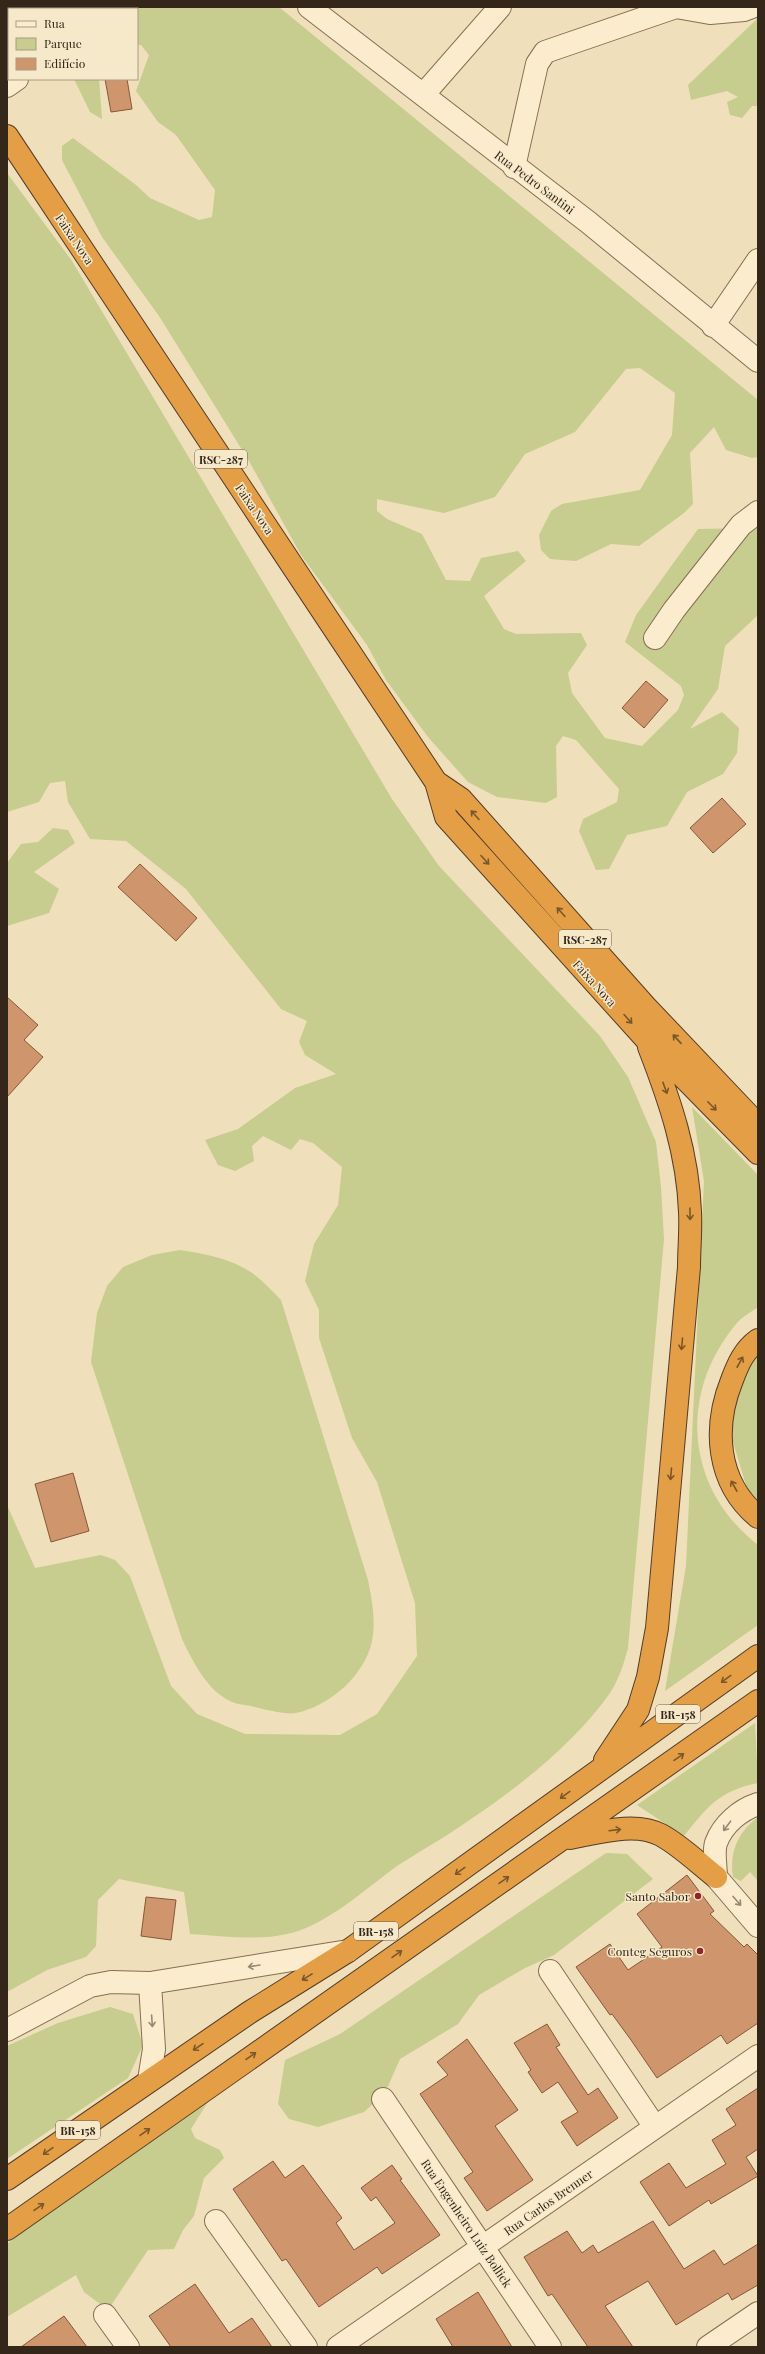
<svg xmlns="http://www.w3.org/2000/svg" width="765" height="2354" font-family="'Playfair Display',serif">
<style>
.green{fill:#c6cd8e}
.building{fill:#cf966e;stroke:#865739}
.lines{fill:none;stroke-linecap:round;stroke-linejoin:round}
.minor-casing{stroke:#866e54;stroke-width:24}
.highway-casing{stroke:#533c29;stroke-width:24}
.minor{stroke:#faeccd;stroke-width:22}
.highway{stroke:#e49e45;stroke-width:22}
.oneway{stroke:#7a572b}
.oneway2{stroke:#978a74}
.poi-dot{fill:#972223;stroke:#f6e9ca;stroke-width:1.5}
.labels{text-anchor:middle;dominant-baseline:central;stroke-width:3;stroke-linejoin:round;paint-order:stroke}
.shield{fill:#f6e9ca;stroke:#6e614f;stroke-width:1}
.shield-label{font-size:11px;font-weight:bold;fill:#34271a}
.street-label{font-size:12px;fill:#34271a;stroke:#f6e9ca}
.poi-label{font-size:12px;fill:#34271a;stroke:#f6e9ca;text-anchor:end}
</style>
<rect width="100%" height="100%" fill="#efdfba"/>
<path class="green" d="M73 7H279L758 400V457L752 458 726 450 714 427 690 453 693 504 684 513 639 546 611 544 576 561 550 559 541 550 539 535 551 511 562 504 640 490 672 435 675 393 640 368 626 369 575 432 525 454 495 497 444 513 377 499V511L387 519 422 534 446 580 470 581 481 558 518 551 526 561 484 596 504 629 516 634 581 633 587 645 568 673 572 693 605 738 642 746 678 710 684 695 681 686 625 642 636 615 698 529 758 528V615L725 646 718 689 690 729 722 712 739 728 737 753 723 774 687 792 667 826 627 835 609 869 596 870 579 831 583 819 617 802 619 789 576 740 563 736 556 746 557 797 546 803 497 797 468 782 428 737 386 680 367 645 301 555 249 461 159 316 102 237 62 160V146L73 138 136 185 150 198 199 220 212 217 215 190 176 135 158 122 136 91 149 55 141 45H137V9H74Z
M758 18V106H752L742 118 730 115 727 102 738 97 727 91 691 100 688 85Z
M74 79H99L102 119 90 112Z
M7 173 72 261 392 799 439 866 600 1036 628 1077 656 1142 661 1187 664 1239 628 1648C624 1663 619 1679 610 1693 569 1751 503 1799 444 1837 428 1847 412 1856 397 1866 365 1889 326 1926 287 1934 256 1941 222 1936 190 1934L184 1892 119 1879 98 1900 96 1946 86 1957 47 1970 7 1992V1505L35 1568 101 1555 115 1560 130 1576 171 1686 197 1714 245 1734 340 1735 377 1714 417 1656 415 1603 377 1482 352 1438 319 1338V1310L305 1281 314 1244 338 1205 342 1167 313 1143 300 1139 291 1150 263 1136 252 1146 254 1161 235 1171 218 1165 205 1140 238 1129 295 1088 336 1074 305 1055 299 1042 307 1021 281 1009 186 889 126 841 90 839 68 802 65 781 50 783 39 802 7 812Z
M53 828 68 830 75 843 34 872 59 889 49 913 7 926V863L21 844 38 842Z
M692 1107 758 1175V1307C751 1312 742 1317 736 1324 678 1394 685 1488 758 1545V1625L665 1691 686 1566 704 1181Z
M180 1250C206 1254 235 1259 256 1276 265 1283 273 1292 281 1300L368 1580C372 1600 376 1621 372 1641 365 1675 330 1706 296 1713 286 1715 262 1709 251 1706 245 1705 236 1704 230 1701 207 1690 193 1662 182 1639L91 1362 97 1313 107 1286 123 1267 152 1255Z
M758 1355V1500L749 1495 733 1442 730 1414 740 1374Z
M755 1723 758 1783C719 1791 708 1806 684 1836L637 1805Z
M758 1817V1881L750 1872 741 1881 733 1877C729 1852 738 1832 758 1817Z
M606 1853 627 1854 653 1879 554 1955 525 1968 479 1995 458 2024 400 2059 385 2093 364 2112 318 2127 289 2119 278 2104 285 2060 340 2034Z
M110 2007 133 2014 143 2045 128 2078 7 2159V2046L58 2023Z
M206 2089 211 2097 191 2129 195 2138 220 2150 224 2158 204 2178 194 2216 183 2230 174 2249 148 2250 108 2310 84 2292 76 2275 7 2317V2244Z"/>
<path class="building" d="M105 79H127L132 109 111 112Z
M646 681 668 700 644 728 622 708Z
M722 798 746 824 713 853 690 828Z
M140 864 197 918 176 941 118 887Z
M7 997 38 1025 24 1040 43 1057 7 1097Z
M73 1473 89 1531 51 1542 35 1484Z
M687 1875 714 1911 710 1914 744 1947 747 1944 758 1955V2023L727 2044 721 2035 657 2078 631 2040 612 2014 610 2015 576 1967 610 1944 628 1970 662 1947 637 1914Z
M146 1897 176 1900 171 1940 141 1936Z
M547 2024 560 2045 556 2047 588 2095 598 2088 618 2118 577 2146 561 2122 578 2112 558 2082 542 2093 528 2072 531 2070 514 2043Z
M467 2039 518 2110 495 2126 533 2180 487 2211 464 2178 473 2172 420 2094 448 2075 437 2062Z
M758 2088V2149L746 2157 758 2176 711 2204 709 2200 669 2226 640 2182 669 2163 686 2188 726 2164 712 2140 736 2125 726 2109Z
M273 2161 285 2178 303 2165 342 2218 336 2223 354 2250 395 2223 376 2197 371 2201 361 2188 392 2165 402 2179 400 2180 440 2235 382 2274 377 2267 319 2307 286 2259 282 2261 233 2189Z
M653 2221 684 2269 714 2250 724 2265 758 2244V2285L732 2300 728 2293 676 2325 648 2281 605 2306 633 2347H588L552 2294 548 2296 524 2257 567 2231 582 2253 593 2245 598 2253Z
M195 2284 229 2333 252 2318 272 2347H171L149 2316Z
M478 2292 512 2347H453L436 2319Z
M64 2316 87 2347H21Z"/>
<g class="lines">
<defs>
<path id="minor" d="M309 7 588 222 758 361
M7 86 17 79
M423 95 500 7
M514 167 537 64 545 52 676 7 710 13 744 10 752 7
M713 326 758 260
M655 638 674 610 741 525 758 512
M758 1804C740 1810 723 1824 716 1843 713 1852 716 1867 716 1877L758 1926
M550 1971 655 2127
M7 2030 90 1986 111 1982 150 1983 348 1951
M149 2080 154 2049 150 1983
M383 2099 550 2347
M216 2221 306 2347
M105 2315 128 2347
M338 2347 758 2056
M708 2347 758 2313"/>
<path id="highway" d="M7 136 436 782 446 817 645 1038 758 1153
M436 782 461 799 645 1006 758 1125
M758 1340C744 1350 738 1364 732 1380 713 1427 716 1482 758 1517
M605 1760 638 1710 648 1677 657 1628 689 1267C689 1249 691 1230 690 1212 688 1154 670 1101 649 1047
M570 1838C597 1833 635 1821 661 1835 681 1846 698 1863 716 1877
M7 2179 250 2012 348 1951 758 1656
M7 2229 758 1701"/>
</defs>
<use href="#minor" class="minor-casing"/>
<use href="#highway" class="highway-casing"/>
<use href="#minor" class="minor"/>
<use href="#highway" class="highway"/>
</g>
<defs><path id="oneway-shaft" d="M-6 0H5M1.5-3L5.5 0L1.5 3" fill="none" stroke-width="1.6" stroke-linecap="round" stroke-linejoin="round"/></defs>
<g class="oneway">
<use href="#oneway-shaft" transform="translate(475 815) rotate(-132)"/>
<use href="#oneway-shaft" transform="translate(485 860) rotate(48)"/>
<use href="#oneway-shaft" transform="translate(561 912) rotate(-132)"/>
<use href="#oneway-shaft" transform="translate(628 1019) rotate(48)"/>
<use href="#oneway-shaft" transform="translate(677 1039) rotate(-133)"/>
<use href="#oneway-shaft" transform="translate(665 1088) rotate(70)"/>
<use href="#oneway-shaft" transform="translate(712 1106) rotate(45)"/>
<use href="#oneway-shaft" transform="translate(690 1214) rotate(89)"/>
<use href="#oneway-shaft" transform="translate(682 1344) rotate(95)"/>
<use href="#oneway-shaft" transform="translate(740 1362) rotate(-61)"/>
<use href="#oneway-shaft" transform="translate(671 1474) rotate(95)"/>
<use href="#oneway-shaft" transform="translate(734 1486) rotate(-119)"/>
<use href="#oneway-shaft" transform="translate(726 1679) rotate(144)"/>
<use href="#oneway-shaft" transform="translate(679 1757) rotate(-35)"/>
<use href="#oneway-shaft" transform="translate(565 1795) rotate(144)"/>
<use href="#oneway-shaft" transform="translate(615 1830) rotate(-7)"/>
<use href="#oneway-shaft" transform="translate(460 1871) rotate(144)"/>
<use href="#oneway-shaft" transform="translate(504 1880) rotate(-35)"/>
<use href="#oneway-shaft" transform="translate(397 1954) rotate(-35)"/>
<use href="#oneway-shaft" transform="translate(307 1977) rotate(148)"/>
<use href="#oneway-shaft" transform="translate(198 2047) rotate(146)"/>
<use href="#oneway-shaft" transform="translate(251 2056) rotate(-35)"/>
<use href="#oneway-shaft" transform="translate(145 2132) rotate(-35)"/>
<use href="#oneway-shaft" transform="translate(48 2151) rotate(145)"/>
<use href="#oneway-shaft" transform="translate(39 2207) rotate(-35)"/>
</g>
<g class="oneway2">
<use href="#oneway-shaft" transform="translate(727 1826) rotate(127)"/>
<use href="#oneway-shaft" transform="translate(737 1901) rotate(49)"/>
<use href="#oneway-shaft" transform="translate(254 1966) rotate(171)"/>
<use href="#oneway-shaft" transform="translate(152 2021) rotate(86)"/>
</g>
<g class="poi-dot">
<circle cx="698" cy="1896" r="4"/>
<circle cx="700" cy="1951" r="4"/>
</g>
<g class="labels">
<g class="shield">
<rect x="195" y="450" width="52" height="18" rx="3"/>
<rect x="559" y="930" width="52" height="18" rx="3"/>
<rect x="656" y="1705" width="44" height="18" rx="3"/>
<rect x="354" y="1922" width="44" height="18" rx="3"/>
<rect x="56" y="2121" width="44" height="18" rx="3"/>
</g>
<g class="shield-label">
<text x="221" y="459">RSC-287</text>
<text x="585" y="939">RSC-287</text>
<text x="678" y="1714">BR-158</text>
<text x="376" y="1931">BR-158</text>
<text x="78" y="2130">BR-158</text>
</g>
<g class="street-label">
<text transform="translate(535 182) rotate(37)">Rua Pedro Santini</text>
<text transform="translate(75 239) rotate(56)">Faixa Nova</text>
<text transform="translate(255 509) rotate(56)">Faixa Nova</text>
<text transform="translate(595 983) rotate(48)">Faixa Nova</text>
<text transform="translate(548 2202) rotate(-35)">Rua Carlos Brenner</text>
<text transform="translate(467 2223) rotate(56)">Rua Engenheiro Luiz Bollick</text>
</g>
<g class="poi-label">
<text x="690" y="1896">Santo Sabor</text>
<text x="692" y="1951">Conteg Seguros</text>
</g>
</g>
<rect width="765" height="2354" fill="none" stroke="#34271a" stroke-width="16"/>
<rect x="8" y="8" width="130" height="72" fill="#f6e9ca" stroke="#a89b84"/>
<rect x="16" y="21" width="20" height="6" fill="#faeccd" stroke="#a89b84"/>
<text x="44" y="28" font-size="12" fill="#34271a">Rua</text>
<rect x="16" y="38" width="20" height="12" fill="#c6cd8e" stroke="#a89b84"/>
<text x="44" y="48" font-size="12" fill="#34271a">Parque</text>
<rect x="16" y="58" width="20" height="12" fill="#cf966e" stroke="#a89b84"/>
<text x="44" y="68" font-size="12" fill="#34271a">Edifício</text>
</svg>
